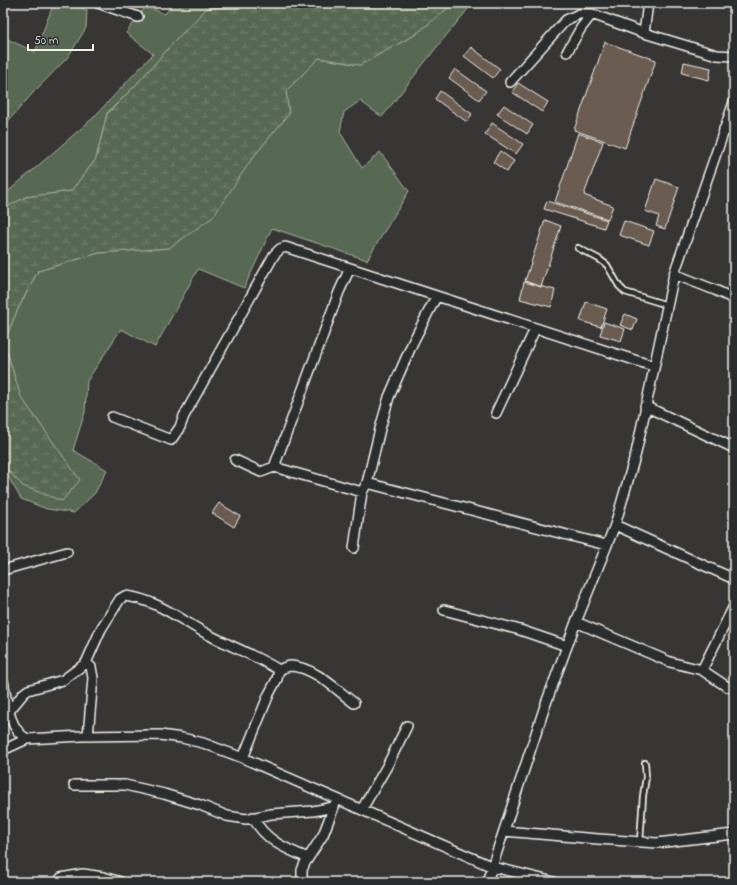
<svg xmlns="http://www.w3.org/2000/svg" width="737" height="885" font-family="'Indie Flower',sans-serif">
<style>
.green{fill:#586952;stroke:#a6ad9d}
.wetland{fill:url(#wetland-marsh);stroke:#a6ad9d}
.building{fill:#6a5b51;stroke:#f4f1e8}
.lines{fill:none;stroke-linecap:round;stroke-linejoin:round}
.lane-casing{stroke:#f4f1e8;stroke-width:8}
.street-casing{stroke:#f4f1e8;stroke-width:12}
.lane{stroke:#2a2d2e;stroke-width:4.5}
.street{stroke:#2a2d2e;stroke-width:9}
</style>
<defs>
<pattern id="wetland-marsh" width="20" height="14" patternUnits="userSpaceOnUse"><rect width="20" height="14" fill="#586952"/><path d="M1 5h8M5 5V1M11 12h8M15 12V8" fill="none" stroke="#717f6b"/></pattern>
</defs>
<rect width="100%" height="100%" fill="#373635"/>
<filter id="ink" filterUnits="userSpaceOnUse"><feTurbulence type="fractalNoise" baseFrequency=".025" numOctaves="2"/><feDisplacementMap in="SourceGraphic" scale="8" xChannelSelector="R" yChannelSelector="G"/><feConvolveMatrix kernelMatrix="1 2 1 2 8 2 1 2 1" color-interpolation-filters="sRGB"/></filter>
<g filter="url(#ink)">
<path class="green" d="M54 3H68L87 10 86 28 68 57 32 94 3 127V48L7 39 35 52Z
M173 3H253L206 9 174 42 136 85 107 113 96 159 71 191 26 197 3 209V196L93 118 153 54 126 33 146 6 165 14Z
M454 3H473L440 43 382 117 360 101 344 112 340 132 362 168 380 152 409 191 367 260 272 228 244 288 198 269 155 347 121 329 87 381 85 412 73 450 107 470 95 493 74 513 47 509 21 499 6 473 3 474V465L23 486 43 428 20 396 4 342 17 311 38 271 99 253 169 248 253 157 289 114 286 91 319 58 360 65 416 34Z"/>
<path class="wetland" d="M253 3H454L416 34 360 65 319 58 286 91 289 114 253 157 213 217 169 248 99 253 38 271 17 311 4 342 21 397 80 480 62 501 23 486 3 465V209L26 197 71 191 96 159 107 114 136 85 174 42 206 9Z"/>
<path class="building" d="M605 42 656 60 625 148 574 130Z
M471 47 500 69 493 78 464 56Z
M684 62 711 68 709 80 682 73Z
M455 69 486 91 479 100 449 78Z
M518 83 548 102 542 112 512 92Z
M440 91 472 114 467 122 435 99Z
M504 105 533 125 527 134 497 114Z
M492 123 523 144 516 154 485 134Z
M578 133 603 142 584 195 613 206 608 219 555 202Z
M500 151 514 161 507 172 493 162Z
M656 179 679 187 665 229 656 226 659 216 645 211Z
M547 201 607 220 604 228 544 209Z
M545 220 561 226 541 287 525 281Z
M624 221 654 231 649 245 619 235Z
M524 282 555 290 551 307 520 299Z
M586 302 607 309 601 327 580 321Z
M625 314 637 319 633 330 620 325Z
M604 322 625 329 621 341 600 335Z
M219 503 240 516 234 527 212 513Z"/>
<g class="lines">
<defs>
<path id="lane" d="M578 248 599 259 607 265 619 286 625 292 667 305
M640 842 643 796 646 777 645 763"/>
<path id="street" d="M98 3 138 17
M644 33 648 3
M567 52 581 28 592 14 644 33 717 55 734 56
M510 82 566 20 579 14H592
M724 129 734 132
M674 274 715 290 734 299
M645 406 734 448
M496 413 535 329
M112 417 171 440 180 427 184 416 274 255 280 249 285 247 350 268
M235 460 261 472 274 467 339 292 350 268 653 366
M274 467 362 492
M367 483 606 545
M615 525 734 579
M354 548 362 492 367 483 380 429 389 397 413 342 436 297
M3 570 67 552
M444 610 520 630 567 646
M576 622 670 662 702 670 734 606
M86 663 91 667 93 678 88 736
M702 670 726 686 734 689
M3 681C7 700 8 729 27 739L82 736 160 735 182 738 203 743 243 758 493 867 554 882
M10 710 24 693 28 690 63 680 86 663 101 629 120 599 125 596C160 600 182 622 213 637 235 648 258 657 279 670 283 668 287 666 291 666 314 667 337 690 354 703
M3 750 27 739
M243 758 269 694 277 679 279 670
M74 785H125L164 794 200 805 227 816 246 819 271 814 313 811 334 807
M362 809 387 766 407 726
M253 817C264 840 286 849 308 858
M504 831 598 839 657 843 734 834
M58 882 61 878 83 874 103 877 121 882
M302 882V870L305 863 323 835 335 804
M487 882 545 706 576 622 615 525 636 453 674 274 734 102"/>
</defs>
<use href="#lane" class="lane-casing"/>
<use href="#street" class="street-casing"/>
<use href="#lane" class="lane"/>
<use href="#street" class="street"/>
</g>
</g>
<rect width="737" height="885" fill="none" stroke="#2a2d2e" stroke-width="16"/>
<rect x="8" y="8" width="721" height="869" fill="none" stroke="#f4f1e8" stroke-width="1.5" filter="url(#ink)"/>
<path d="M28 44v6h65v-6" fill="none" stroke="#f4f1e8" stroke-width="2"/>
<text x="34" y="44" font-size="12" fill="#f4f1e8" stroke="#2a2d2e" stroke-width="3" paint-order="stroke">50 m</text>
</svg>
